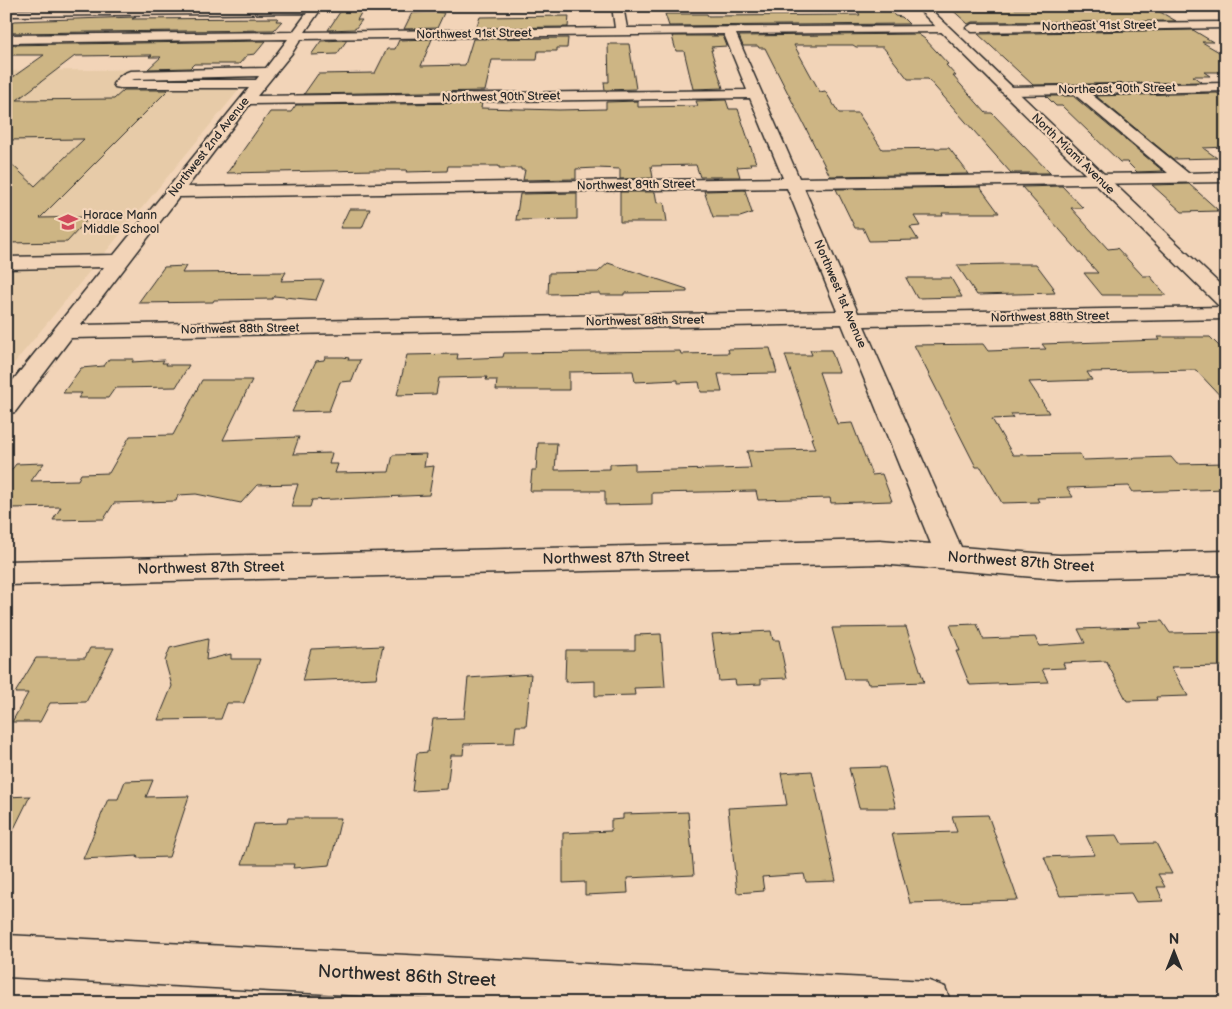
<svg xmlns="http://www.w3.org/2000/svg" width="1232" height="1009" font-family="'Balsamiq Sans',sans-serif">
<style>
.built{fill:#e7cba8}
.building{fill:#cdb584;stroke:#2b2b2b}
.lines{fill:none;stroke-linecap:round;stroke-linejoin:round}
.minor-casing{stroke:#2b2b2b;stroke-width:3}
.major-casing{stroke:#2b2b2b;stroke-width:3}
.minor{fill:#f2d4b8;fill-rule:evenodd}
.major{fill:#f2d4b8;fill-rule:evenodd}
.labels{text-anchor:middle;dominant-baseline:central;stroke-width:4.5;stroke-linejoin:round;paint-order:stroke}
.far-street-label{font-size:12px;fill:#2b2b2b;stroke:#f2d4b8}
.far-poi-label{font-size:12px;fill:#2b2b2b;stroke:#f2d4b8;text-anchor:start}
.street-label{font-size:15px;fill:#2b2b2b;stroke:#f2d4b8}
.near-street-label{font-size:18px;fill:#2b2b2b;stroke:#f2d4b8}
</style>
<rect width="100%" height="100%" fill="#f2d4b8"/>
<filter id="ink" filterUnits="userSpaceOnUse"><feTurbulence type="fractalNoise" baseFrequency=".02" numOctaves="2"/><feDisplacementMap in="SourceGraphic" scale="10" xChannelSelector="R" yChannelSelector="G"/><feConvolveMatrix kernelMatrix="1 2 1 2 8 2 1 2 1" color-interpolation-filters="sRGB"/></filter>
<g filter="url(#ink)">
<path class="built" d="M257 68 6 373V71Z"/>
<path class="building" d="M344 6H365L357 20H362L355 29 328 30Z
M854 6H886L895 16 902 17 909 24 669 26 665 14H707L708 16 860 15Z
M948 6H1012L1015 9H1155L1176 21 972 22 968 24Z
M412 13 436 12 444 13 437 28 404 29Z
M569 16 568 27 476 28 480 17Z
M136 17 132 19 278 18 276 21H282L274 30 6 33V26L14 21Z
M1193 30 1213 42H1202L1226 56V72H1204L1210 76H1193L1201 82 1033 85 978 34Z
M918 34 925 39 948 64 946 65 956 76H953L986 113H992L1050 173H1011L928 79H908L883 47H856L853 45H794L820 92 825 91 839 113H858L882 149 949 148 969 174 830 176 765 48H759L758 46H743L739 36Z
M672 36H723L727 46 711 47 713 50H711L723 88 693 89 684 51H676Z
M568 38 567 48H557V51H538L537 60H492L485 91 304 94 318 74 375 73 387 49H395L399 40 432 39 421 66 465 65 473 39Z
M347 40 337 54 311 55 321 41Z
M266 41 255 54 247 55 239 64H194L190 68 148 69 161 57H149L152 55 75 56 17 100 114 99 124 90H168L40 218 90 217 67 242 6 243V159L35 186 84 139 6 140V82L44 55H6V45Z
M608 44H629L636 89 605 90 604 82H609Z
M1217 93 1226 99V147L1203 148 1217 158 1173 159 1096 96Z
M1046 96H1073L1163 171 1137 172 1127 162H1120L1062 106H1056Z
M726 100 729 109H738L756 163H750L751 166 737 167 740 177H700L696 165 651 166 653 178 620 179V169L597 168 576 169V179L523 180 525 170H521V168H499V166H448L447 171 406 172 407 170H375L227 173 270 112H291L296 105 482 103 481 108 559 110 606 109V102L638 101V107L698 106 696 101Z
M1189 184 1218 210H1216L1218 211 1182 212 1152 185Z
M1062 186 1083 208H1071L1108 249 1117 248 1143 276H1150L1166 295H1102L1084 273H1098L1022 187Z
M980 187 999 213H942L943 216H914L920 226 910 227 918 240 869 241 863 228H855L836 189Z
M745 190 752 213 740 217H713L704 191Z
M620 192H655L657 203 664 202 667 222H620Z
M577 193V219L516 220 520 194Z
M349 209H370L362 228H340Z
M608 263 687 289V292L624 293V295H600V293L548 294 549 273 598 272Z
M1005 264H1036L1054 288H1052L1055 293 977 295 957 265Z
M186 266 182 273 286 272 281 281 324 280 316 300 274 296 272 299 214 300 213 302 138 303 164 267Z
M906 278H951L962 297 917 298Z
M1158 337H1210L1226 353V402L1196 370 1087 372 1092 380 1029 382 1049 413 1011 414 1013 418 992 419 1013 455 1080 454 1083 460 1171 457 1177 464 1226 463V489L1133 492 1129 486 1067 488 1073 497 1037 498 1039 502 1002 503 981 467H976L914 345 983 344 988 351 1046 349 1042 344 1160 340Z
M770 348 777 373 718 374 722 392H701L699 382 678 383V380L635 382 633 371 569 372V390H496L497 380H486L487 377 439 378 436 394 397 395 407 355 458 354 457 359 503 357 504 353 680 351 681 354 729 353 728 349Z
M810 350H831L839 372H819L837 424 852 423 872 475 882 474 892 501 831 503 830 498 758 500 756 491 652 493V504L605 505V491H530L532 470H536L538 443H557L555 470 610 469V464L635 463V471L751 468 747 451 815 449 811 438H813L785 355H812Z
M325 357H343L349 358 348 360H360L352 381 340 382 329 411 292 412 316 361 324 360Z
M109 359H134L132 362 164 360 162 363H167L166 365H189L176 387 115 388 108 398H78L82 393H63L81 368 104 366Z
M202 380H252L223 440 299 437 293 454 332 453 329 464H338L335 473 389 472 393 455 426 454 424 467 434 466 429 495 312 500 310 507H291L298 484 257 485 241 503 196 494 178 495 176 501 114 503 104 519 53 520 61 507 12 508 6 517V477L16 464 44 463 31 481 78 480 81 474 109 473 130 436 173 435Z
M1162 621 1170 633 1226 632V666L1171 667 1188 696 1156 697 1157 700 1127 701 1106 661 1063 663 1065 668 1042 669 1048 682 970 685 956 651H960L950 625 977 624 983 639 1035 637 1039 646 1085 643 1078 629 1141 627 1138 622Z
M906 627 924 682 868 684 866 679H845L832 628Z
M771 631 773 640H779L787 678 761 679V684L736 685 735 680 719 681 712 634Z
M661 634 665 687 634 688 635 695 595 696V681L565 682 566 650H635V635Z
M208 639 206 660 231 654V659H260L244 703H227L221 719 158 720 172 686 165 661 170 648Z
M383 646 376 678 302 681 311 649Z
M90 648H114L86 702 50 703 40 722H12L28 693H15L36 658H85Z
M531 674 526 726H516L514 743 464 744 463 755H451L447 789 412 791 417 753 428 752 433 719 464 718 468 678Z
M885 767 896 808H859L849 768Z
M812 771 836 881 806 882 804 874 762 877 764 891 737 893 728 808 787 805 781 773Z
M153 780 146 797 189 796 169 857 137 858 138 856 83 859 108 799H118L125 781Z
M30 796 6 845V797Z
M688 812 694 875 627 878 628 893 585 895V882L563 883V833L611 831V820L623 819V814Z
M988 815 1018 900 910 903 892 834 957 832 952 816Z
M288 818H341L330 865 293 868 294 864H242L254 824 287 823Z
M1117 835 1122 844 1156 843 1172 874H1158L1165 887H1157L1163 901 1136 902 1131 893 1060 896 1044 857 1095 855 1086 836Z"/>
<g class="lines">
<defs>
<path id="minor" d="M323 6 305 32 615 28 612 6H623L627 28 947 26 949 28 943 32 736 34 799 178 1168 173 1074 94 1007 95 1000 91 1007 87 1226 83V91L1091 94 1188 173 1226 172V182L804 188 858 313 1226 307V319L864 326 961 547 1059 555 1226 551V575L1059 579 880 564 6 585V561L880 540 931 544 842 324 71 338 15 412 6 414V389L104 267 6 269V257L114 255 249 88H120L115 87 113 84C117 78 123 73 130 71L266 68 288 39 6 43V35L293 32 307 13 9 16H6V10ZM724 34 747 90 257 96 292 53 301 39ZM259 76 256 80H132L134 79ZM750 98 783 178 187 187 250 104ZM787 188 837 311 81 325 179 197Z
M1226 22V28L972 32 966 28 972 24Z
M6 935 929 981 945 987 951 1003H499L6 977Z"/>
<path id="major" d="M915 6H927L1226 290V308L1219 306Z"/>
</defs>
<use href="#minor" class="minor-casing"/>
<use href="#major" class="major-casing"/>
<use href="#minor" class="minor"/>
<use href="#major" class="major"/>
</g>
</g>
<defs>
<symbol id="school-bare" viewBox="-9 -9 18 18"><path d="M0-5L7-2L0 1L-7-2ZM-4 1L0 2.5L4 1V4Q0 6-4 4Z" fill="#d1495b" stroke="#f2d4b8" stroke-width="2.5" paint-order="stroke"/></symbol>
</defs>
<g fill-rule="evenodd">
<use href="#school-bare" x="54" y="208" width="28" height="28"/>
</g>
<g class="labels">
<g class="far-street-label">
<text transform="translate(1099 26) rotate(-1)">Northeast 91st Street</text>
<text transform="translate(474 34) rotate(-1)">Northwest 91st Street</text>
<text transform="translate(1117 89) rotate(-1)">Northeast 90th Street</text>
<text transform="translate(501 97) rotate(-1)">Northwest 90th Street</text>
<text transform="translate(209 147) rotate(-52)">Northwest 2nd Avenue</text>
<text transform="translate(1073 154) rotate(44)">North Miami Avenue</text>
<text transform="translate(636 185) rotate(-1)">Northwest 89th Street</text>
<text transform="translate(840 294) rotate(67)">Northwest 1st Avenue</text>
<text transform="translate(1050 317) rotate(-1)">Northwest 88th Street</text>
<text transform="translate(645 321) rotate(-1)">Northwest 88th Street</text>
<text transform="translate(240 329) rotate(-1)">Northwest 88th Street</text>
</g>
<g class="far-poi-label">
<text x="83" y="215">Horace Mann<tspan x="83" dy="14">Middle School</tspan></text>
</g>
<g class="street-label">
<text transform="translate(616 558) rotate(-1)">Northwest 87th Street</text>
<text transform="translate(1021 562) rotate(4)">Northwest 87th Street</text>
<text transform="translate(211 568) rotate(-1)">Northwest 87th Street</text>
</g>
<g class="near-street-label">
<text transform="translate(407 976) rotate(3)">Northwest 86th Street</text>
</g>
</g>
<rect width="1232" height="1009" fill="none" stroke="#f2d4b8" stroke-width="25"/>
<rect x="12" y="12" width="1207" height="984" fill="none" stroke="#2b2b2b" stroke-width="2" filter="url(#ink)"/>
<g transform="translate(1174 952)" stroke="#f2d4b8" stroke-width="4" paint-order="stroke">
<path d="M0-4L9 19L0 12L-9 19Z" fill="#2b2b2b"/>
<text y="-8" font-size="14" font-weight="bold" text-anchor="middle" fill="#2b2b2b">N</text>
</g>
</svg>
